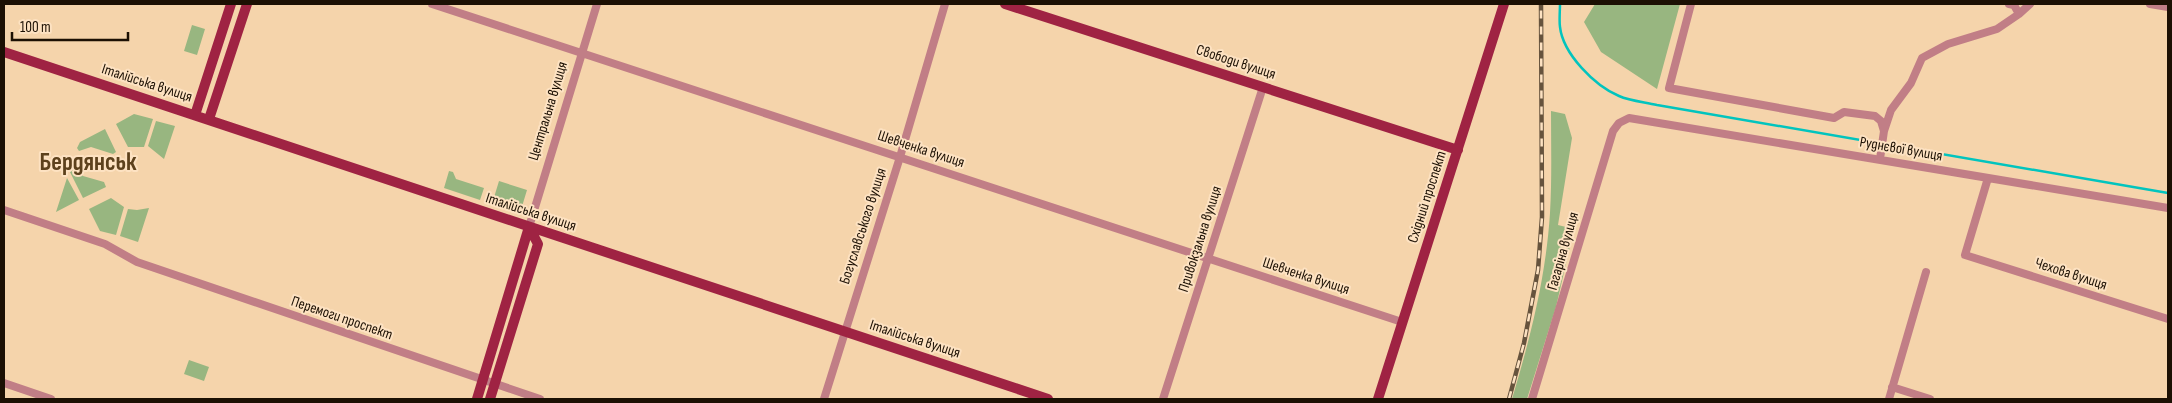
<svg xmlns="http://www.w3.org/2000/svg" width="2172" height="403" font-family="'Sofia Sans Condensed',sans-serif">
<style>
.green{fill:#98b680}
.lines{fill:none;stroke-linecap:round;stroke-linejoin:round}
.stream{stroke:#02c4be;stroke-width:2.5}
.minor{stroke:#c17e86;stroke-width:8}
.major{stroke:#9f2343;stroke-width:10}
.rail-casing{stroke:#66533d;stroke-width:4.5}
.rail{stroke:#fde2c2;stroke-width:2.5;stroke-dasharray:8;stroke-linecap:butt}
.labels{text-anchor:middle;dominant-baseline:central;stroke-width:4;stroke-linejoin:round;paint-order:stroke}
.street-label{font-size:15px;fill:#1c1003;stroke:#fde2c2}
.town-label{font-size:25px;font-weight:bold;fill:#5d411c;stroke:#fde2c2}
</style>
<rect width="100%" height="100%" fill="#f5d4ab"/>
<path class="green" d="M1595 4H1680L1657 89 1601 52 1584 22Z
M192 25 205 29 197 55 184 51Z
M1551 111 1565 114 1572 138 1558 225 1574 229 1556 307 1527 399H1512C1530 339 1546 277 1550 213 1552 179 1551 145 1551 111Z
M134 114 153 119 144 147H128L116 124Z
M156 121 175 126 164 159 148 146Z
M105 129 116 152 113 154 91 147 79 151 77 148 80 142Z
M75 164 83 176 104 182 106 187 83 198 70 172 72 165Z
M449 171 453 172 456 179 484 188 480 200 444 188Z
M67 178 79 200 56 212Z
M499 181 527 190 520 213 492 204Z
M111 198 124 207 116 235 100 231 89 209Z
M149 208 138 242 120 236 128 209 137 210Z
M189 360 209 367 204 381 184 374Z"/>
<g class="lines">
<path class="stream" d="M1560 4C1560 11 1559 20 1560 27 1563 54 1595 86 1619 96 1630 101 1644 102 1657 105L2168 193"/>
<path class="minor" d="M432 4 1402 322
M1691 4 1669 88 1834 118 1844 112 1875 116 1881 121 1884 131
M2009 4 2014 5 2019 14
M2150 4 2168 7
M1880 159 1884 131 1891 110 1911 83 1922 58 1948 44 1997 29 2019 14 2030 4
M1988 178 1965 255 2168 319
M4 210 105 244 137 262 540 399
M529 227 597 4
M4 383 51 399
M1892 387 1930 399
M824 399 900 157 945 4
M1163 399 1263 87
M1532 399 1613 131 1619 123 1629 118 2168 208
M1889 399 1926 272"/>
<path class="major" d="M1005 4 1458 150
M4 52 1048 399
M195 115 231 4
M209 119 247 4
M477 399 529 227
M490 399 538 244 529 227
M1378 399 1504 4"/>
<defs>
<path id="rail" d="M1509 399 1524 343 1538 270 1542 217 1541 4"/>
</defs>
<use href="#rail" class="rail-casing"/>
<use href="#rail" class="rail"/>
</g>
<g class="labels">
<g class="street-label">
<text transform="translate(1236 62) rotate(18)">Свободи вулиця</text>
<text transform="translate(147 83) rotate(18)">Італійська вулиця</text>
<text transform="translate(548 111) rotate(-73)">Центральна вулиця</text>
<text transform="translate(921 149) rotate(18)">Шевченка вулиця</text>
<text transform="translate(1901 149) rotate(10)">Руднєвої вулиця</text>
<text transform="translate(1427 197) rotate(-72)">Східний проспект</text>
<text transform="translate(531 212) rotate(18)">Італійська вулиця</text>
<text transform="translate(863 226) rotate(-72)">Богуславського вулиця</text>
<text transform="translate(1200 239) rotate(-72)">Привокзальна вулиця</text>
<text transform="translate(1563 251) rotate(-74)">Гагаріна вулиця</text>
<text transform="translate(2071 274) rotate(18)">Чехова вулиця</text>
<text transform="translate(1306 276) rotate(18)">Шевченка вулиця</text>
<text transform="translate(342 318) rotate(19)">Перемоги проспект</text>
<text transform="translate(915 339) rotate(18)">Італійська вулиця</text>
</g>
<g class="town-label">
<text x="88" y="162">Бердянськ</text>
</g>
</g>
<rect width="2172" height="403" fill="none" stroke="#1c1003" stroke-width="10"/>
<path d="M12 32v8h116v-8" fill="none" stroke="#1c1003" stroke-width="2.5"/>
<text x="20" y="32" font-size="15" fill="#1c1003" stroke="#fde2c2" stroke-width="4" paint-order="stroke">100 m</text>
</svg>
